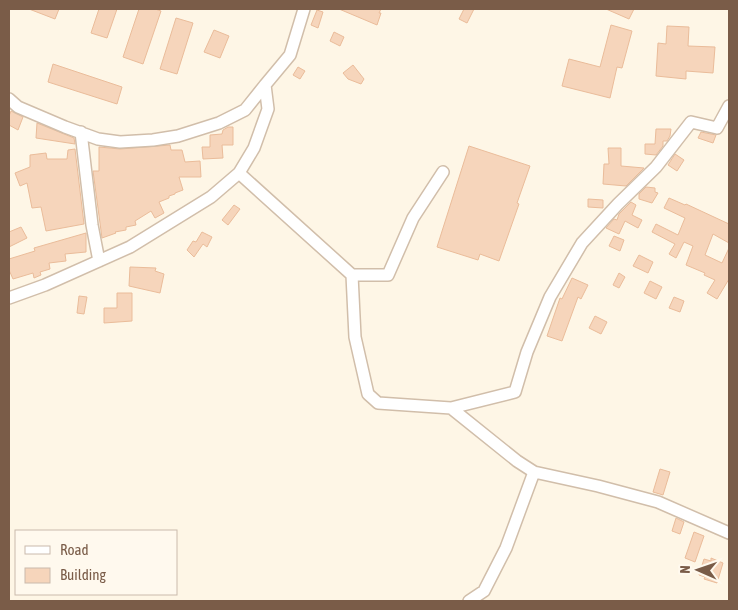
<svg xmlns="http://www.w3.org/2000/svg" width="738" height="610" font-family="'Asap Condensed',sans-serif">
<style>
.building{fill:#f6d5bb;stroke:#eabc9a}
.lines{fill:none;stroke-linecap:round;stroke-linejoin:round}
.minor-casing{stroke:#d1beaa;stroke-width:14}
.minor{stroke:#fff;stroke-width:11}
</style>
<rect width="100%" height="100%" fill="#fef6e6"/>
<path class="building" d="M29 9H59L55 19Z
M99 9H117L107 38 91 33Z
M139 9H155L161 11 143 64 123 57Z
M339 9H381L379 13H381L377 25Z
M464 9H474L467 23 459 19Z
M606 9H634L629 19Z
M317 10 323 12 318 28 311 25Z
M176 18 193 23 177 74 160 69Z
M611 25 632 31 622 68 617 67 610 98 562 86 569 59 600 67Z
M667 26 689 27 688 46 715 47 713 73 686 71V79L656 76 658 43 666 44Z
M214 30 229 36 220 58 204 52Z
M334 32 344 37 340 46 330 41Z
M53 64 122 87 117 104 48 82Z
M353 65 364 79 361 84 348 79 343 73Z
M298 67 305 71 300 79 293 75Z
M11 111 23 117 18 130 9 125V116Z
M37 123 74 138 75 144 36 138Z
M228 127H233V145H222L223 158 203 159 202 147H210V135L222 134 223 130Z
M656 129H671L670 136 667 141H663V146L656 155 645 154V144H655Z
M701 132 716 135 713 143 698 138Z
M170 145 171 150H182L185 162 200 161 201 177H179L183 190 175 193V194L169 196V198L159 202 164 213 155 218 151 211 135 221 136 225 126 227V230L115 232 116 233 102 238 93 171H99V147L120 149Z
M469 146 530 166 517 203 519 204 499 261 480 254 478 260 437 247Z
M608 148H621V166L644 168 626 186 603 184 604 164H609Z
M75 149 84 224 46 231 41 207 32 208 27 183 20 186 15 173 30 167V155L46 153 47 159H67L68 150Z
M675 154 684 160 677 171 668 165Z
M646 187 655 188V192L658 193 652 203 639 199V194Z
M669 198 685 205 686 204 729 224V243L713 234 705 255 722 263 729 248V279L717 299 707 293 715 280 704 275 705 273 686 265 693 246 684 242 676 258 669 254 675 244 652 232 656 224 678 235 685 218 664 208Z
M588 199 603 200V208L588 207Z
M631 202 636 205 632 215 642 220 638 228 625 221 619 234 606 228 614 219 617 220 619 214Z
M234 205 240 209 228 225 222 220Z
M21 227 27 238 9 247V232Z
M202 232 212 237 207 247 203 244 194 257 187 250 193 241 196 242Z
M86 233V252L65 254 66 261 49 263 50 269 40 272 41 275 34 278 33 273 13 279 9 270V259L35 251 34 248Z
M614 236 624 240 620 251 609 246Z
M639 255 653 262 648 273 633 266Z
M130 267 156 268 155 271 164 274 160 293 129 286Z
M619 273 625 277 619 288 613 285Z
M572 278 588 285 581 299 578 297 562 341 547 336 560 298 562 299Z
M650 281 662 287 656 299 644 293Z
M117 293H132V321L104 323V308H117Z
M79 296 87 297 84 314 77 313Z
M674 297 684 301 680 312 669 308Z
M595 316 607 322 601 334 589 328Z
M660 469 670 472 663 495 653 492Z
M676 518 684 522 680 534 672 531Z
M694 532 704 536 695 562 685 558Z
M711 558 723 563 717 583 704 579 705 577 699 575 704 559 711 561Z"/>
<g class="lines">
<defs>
<path id="minor" d="M9 99 18 107 65 127 98 139 120 142 153 140 178 136 219 123 245 110 265 85
M81 132 92 225 99 261
M239 173 352 275 355 337 368 394 378 403 451 408 517 461 534 472 598 486 658 502 729 533
M352 275H388L413 218 443 172
M9 298 45 285 130 247 211 197 239 173 254 148 268 109 265 85 290 55 304 9
M451 408 515 392 527 352 550 297 582 243 618 204 656 167 691 122 717 128 729 106
M469 601 484 591 506 548 534 472"/>
</defs>
<use href="#minor" class="minor-casing"/>
<use href="#minor" class="minor"/>
</g>
<rect width="738" height="610" fill="none" stroke="#7a5c48" stroke-width="20"/>
<rect x="15" y="530" width="162" height="65" fill="#fff9ee" stroke="#cabaac"/>
<rect x="25" y="546" width="25" height="8" fill="#ffffff" stroke="#cabaac"/>
<text x="60" y="555" font-size="15" fill="#7a5c48">Road</text>
<rect x="25" y="568" width="25" height="15" fill="#f6d5bb" stroke="#cabaac"/>
<text x="60" y="580" font-size="15" fill="#7a5c48">Building</text>
<g transform="translate(698 570) rotate(272)" stroke="#fff9ee" stroke-width="4" paint-order="stroke">
<path d="M0-4L9 19L0 12L-9 19Z" fill="#7a5c48"/>
<text y="-8" font-size="14" font-weight="bold" text-anchor="middle" fill="#7a5c48">N</text>
</g>
</svg>
